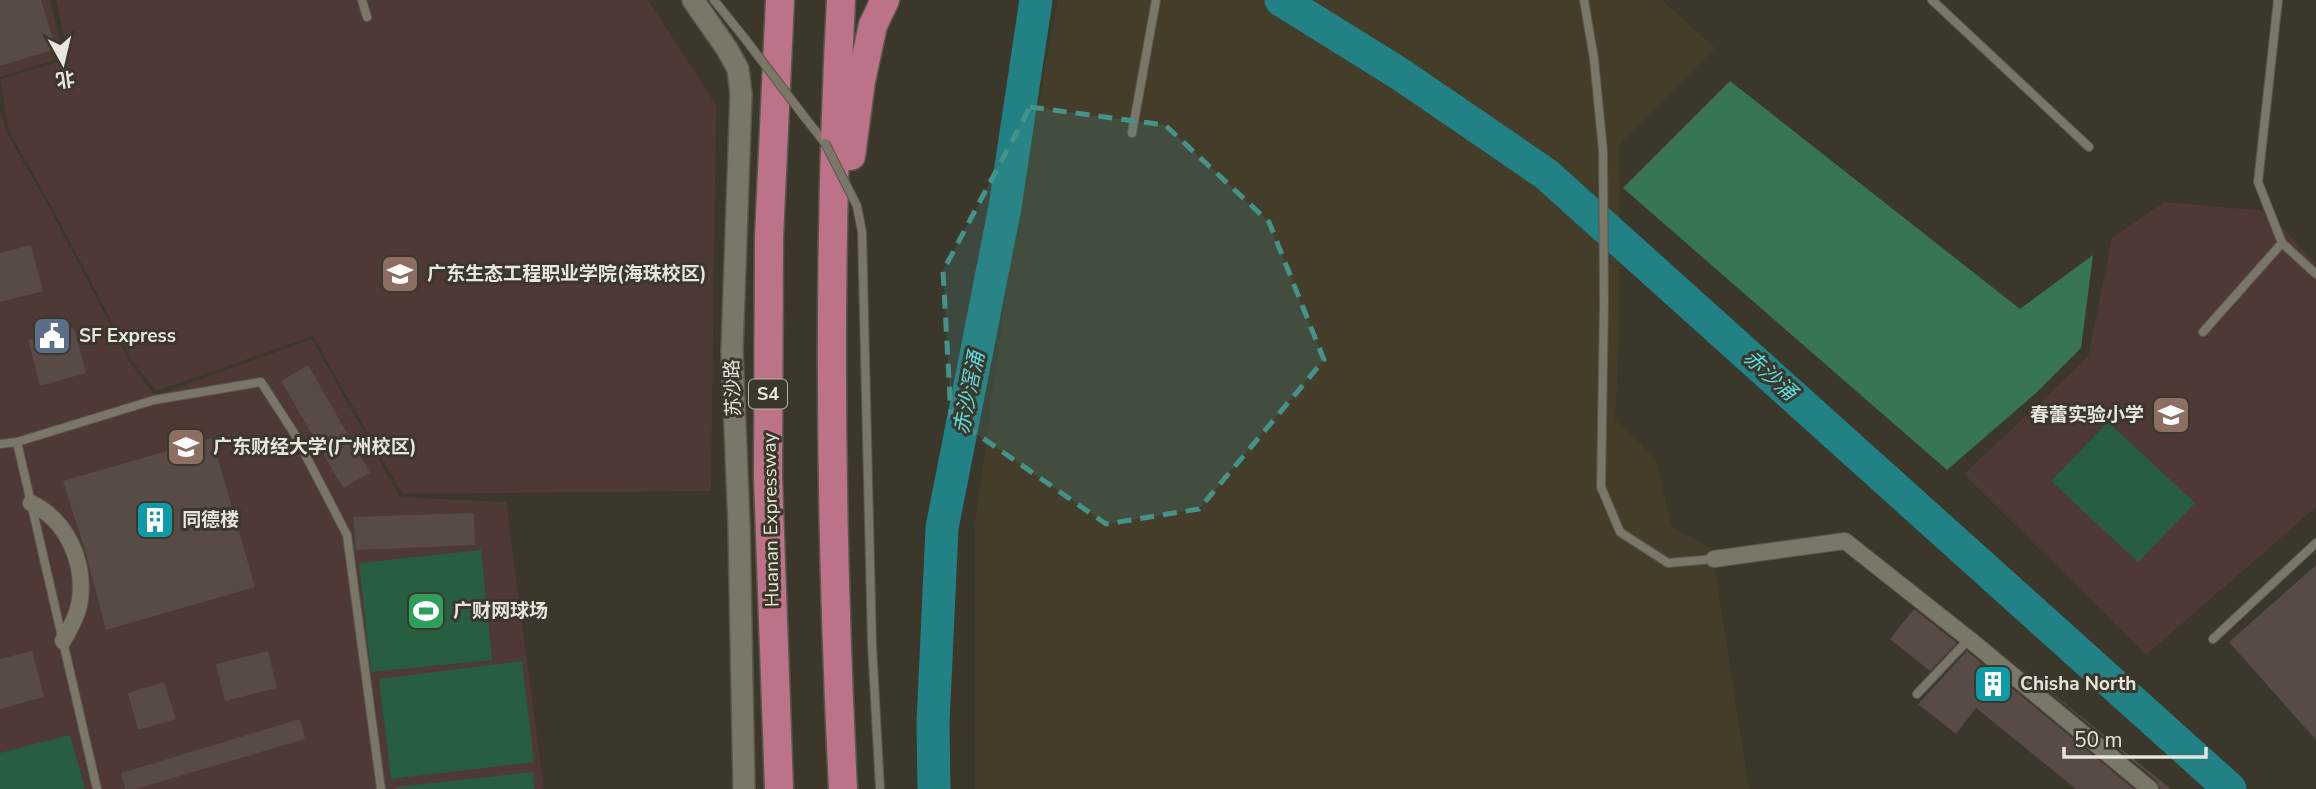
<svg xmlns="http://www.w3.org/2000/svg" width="2316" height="789" font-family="'Nunito Sans','Noto Sans SC',sans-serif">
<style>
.built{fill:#433d2a}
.education{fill:#4e3934}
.green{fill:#275e40}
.forest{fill:#387553}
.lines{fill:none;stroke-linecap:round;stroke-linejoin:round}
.river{stroke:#228185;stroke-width:33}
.building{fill:#584a44}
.lane-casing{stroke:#59564c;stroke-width:10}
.street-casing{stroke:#59564c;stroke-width:18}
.secondary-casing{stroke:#59564c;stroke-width:24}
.highway-casing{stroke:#59564c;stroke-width:31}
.lane{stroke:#7a7668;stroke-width:8}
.street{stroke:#7a7668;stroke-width:16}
.secondary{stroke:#7a7668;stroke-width:21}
.highway{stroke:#bc7287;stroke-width:28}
.lane-bridge-casing{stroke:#59564c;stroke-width:10;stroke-linecap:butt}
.lane-bridge{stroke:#7a7668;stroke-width:8}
.marked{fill:#45928a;fill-opacity:0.2;stroke:#45928a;stroke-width:5;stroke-dasharray:14 9;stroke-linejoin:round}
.labels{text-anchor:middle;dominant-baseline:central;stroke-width:6;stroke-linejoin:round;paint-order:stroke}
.shield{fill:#3b372b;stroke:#b3b1a8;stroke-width:2}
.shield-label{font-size:18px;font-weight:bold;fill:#e7e5dd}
.poi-label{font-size:19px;font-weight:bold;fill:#e7e5dd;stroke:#3b372b;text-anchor:start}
.street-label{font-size:19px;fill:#e7e5dd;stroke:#3b372b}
.water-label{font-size:21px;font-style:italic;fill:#59dde2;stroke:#3b372b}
</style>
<rect width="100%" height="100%" fill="#3b372b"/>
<path class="built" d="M1058 0H1662L1715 48 1619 145V342L1615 420 1656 459 1672 528 1712 549 1749 789H975V525L1013 239Z"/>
<path class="education" d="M0 0H50L64 57 0 77Z
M56 0H648L716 105 711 491 402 494 313 336 156 391 131 359 55 213 9 131 0 79 69 59Z
M0 110 7 133 53 214 129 361 155 396 312 339 400 497 506 502 544 789H0Z
M2164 202 2267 211 2316 264V507L2146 655 1964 474 2088 357 2112 238Z"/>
<path class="green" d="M2108 422 2195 503 2138 562 2051 481Z
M481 550 492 660 371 672 359 563Z
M522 661 534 762 391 779 379 679Z
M70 735 85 789H0V753Z
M533 772 534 789H397V787Z"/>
<path class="forest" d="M1730 81 2020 309 2093 255 2081 348 2036 393 1947 470 1623 188Z"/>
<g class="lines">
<path class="river" d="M1281 0 1400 74 1546 174 2230 789
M934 789 933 723 942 528 1005 207 1036 0"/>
</g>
<path class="building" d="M0 0H41L56 49 0 66Z
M31 245 43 291 0 302V253Z
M74 328 86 373 40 386 28 340Z
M308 365 370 473 343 488 281 381Z
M212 438 255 587 106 630 86 554 63 481Z
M474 513 475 545 356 550 353 517Z
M2316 565V740L2229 642Z
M1914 609 1957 643 1930 671 1890 639Z
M1999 650 2171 789H2160L2157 781Z
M32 651 44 697 0 709V659Z
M268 651 277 688 225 701 216 664Z
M1967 651 2134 789H2076L1976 708 1956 734 1918 704Z
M164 682 176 719 138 730 128 693Z
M300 719 305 739 136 789H125L121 773Z"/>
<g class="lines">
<defs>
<path id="lane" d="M362 0 367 17
M714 0 746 40
M1584 0 1594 59 1603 151 1604 303 1601 487 1620 532 1668 563 1714 559
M1932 0 2089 147
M806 119 825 143
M1132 133 1156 0
M857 206 862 232 872 645 880 789
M2282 243 2316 274
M2203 332 2282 243 2258 182 2278 0
M17 442 154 400 261 382 294 433 347 535 381 789
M0 444 17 442 97 789
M2213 639 2316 543
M1917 694 1969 639"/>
<path id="street" d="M31 503C66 520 85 560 80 600 78 615 70 628 63 641
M1714 559 1845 541 1969 639 2150 789"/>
<path id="secondary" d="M693 0 727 49 738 69 741 94 732 351 739 526 744 789"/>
<path id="highway" d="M841 0C827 263 830 526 843 789
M851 156 861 81 873 25 885 0
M779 789 768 478 769 237 780 0"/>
</defs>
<use href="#lane" class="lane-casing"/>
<use href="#street" class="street-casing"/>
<use href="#secondary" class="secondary-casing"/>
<use href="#highway" class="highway-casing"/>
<use href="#lane" class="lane"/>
<use href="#street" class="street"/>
<use href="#secondary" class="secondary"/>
<use href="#highway" class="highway"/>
<defs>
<path id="lane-bridge" d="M746 40 806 119
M825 143 857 206"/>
</defs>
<use href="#lane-bridge" class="lane-bridge-casing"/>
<use href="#lane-bridge" class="lane-bridge"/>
</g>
<path class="marked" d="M1030 107 1165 125 1269 222 1324 360 1199 509 1106 524 951 416 943 271Z"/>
<defs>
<symbol id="university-square" viewBox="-11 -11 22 22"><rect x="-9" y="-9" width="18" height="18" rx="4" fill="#8d6e63" stroke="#3b372b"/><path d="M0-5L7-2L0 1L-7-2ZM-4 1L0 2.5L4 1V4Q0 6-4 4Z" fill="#fff"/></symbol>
<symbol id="civic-square" viewBox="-11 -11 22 22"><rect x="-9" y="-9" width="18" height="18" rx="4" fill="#5c6f8a" stroke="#3b372b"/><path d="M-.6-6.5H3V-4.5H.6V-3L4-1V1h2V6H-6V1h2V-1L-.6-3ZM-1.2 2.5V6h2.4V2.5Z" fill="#fff"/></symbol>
<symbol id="school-square" viewBox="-11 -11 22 22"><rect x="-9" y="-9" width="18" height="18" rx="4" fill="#8d6e63" stroke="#3b372b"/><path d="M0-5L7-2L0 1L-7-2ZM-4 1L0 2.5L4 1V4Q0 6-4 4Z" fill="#fff"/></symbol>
<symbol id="building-square" viewBox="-11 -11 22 22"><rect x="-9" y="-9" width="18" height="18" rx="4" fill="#0f9aa8" stroke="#3b372b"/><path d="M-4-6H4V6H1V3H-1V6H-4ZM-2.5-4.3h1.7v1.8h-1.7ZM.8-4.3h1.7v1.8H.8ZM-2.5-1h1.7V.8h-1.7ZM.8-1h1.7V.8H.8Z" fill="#fff"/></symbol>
<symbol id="stadium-square" viewBox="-11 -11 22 22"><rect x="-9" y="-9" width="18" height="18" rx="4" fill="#2e9e5b" stroke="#3b372b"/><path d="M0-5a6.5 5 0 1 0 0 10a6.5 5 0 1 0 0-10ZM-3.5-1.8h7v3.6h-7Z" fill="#fff"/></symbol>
</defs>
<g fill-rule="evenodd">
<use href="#university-square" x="378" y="252" width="44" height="44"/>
<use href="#civic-square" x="30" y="314" width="44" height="44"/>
<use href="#school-square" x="2149" y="393" width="44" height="44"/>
<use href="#university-square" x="164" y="425" width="44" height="44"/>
<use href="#building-square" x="133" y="498" width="44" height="44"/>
<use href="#stadium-square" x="404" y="589" width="44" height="44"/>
<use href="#building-square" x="1971" y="662" width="44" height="44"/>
</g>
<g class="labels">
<rect class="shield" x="749" y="379.5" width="38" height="29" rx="5"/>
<g class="shield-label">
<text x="768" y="394">S4</text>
</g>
<g class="poi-label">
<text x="427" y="274">广东生态工程职业学院(海珠校区)</text>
<text x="79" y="336">SF Express</text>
<text x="2144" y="415" text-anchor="end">春蕾实验小学</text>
<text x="213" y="447">广东财经大学(广州校区)</text>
<text x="182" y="520">同德楼</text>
<text x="453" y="611">广财网球场</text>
<text x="2020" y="684">Chisha North</text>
</g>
<g class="street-label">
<text transform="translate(733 388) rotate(-92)">苏沙路</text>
<text transform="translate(771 520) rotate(-91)">Huanan Expressway</text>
</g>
<g class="water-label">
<text transform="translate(1770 375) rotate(42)">赤沙涌</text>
<text transform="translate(969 393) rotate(-79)">赤沙滘涌</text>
</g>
</g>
<g transform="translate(63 63) rotate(172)" stroke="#3b372b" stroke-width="5" paint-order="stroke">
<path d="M0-5L12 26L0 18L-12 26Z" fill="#e7e5dd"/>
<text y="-10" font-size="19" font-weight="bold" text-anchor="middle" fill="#e7e5dd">北</text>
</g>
<path d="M2064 747v10h142v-10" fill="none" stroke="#e7e5dd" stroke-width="3.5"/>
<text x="2074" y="747" font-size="21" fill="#e7e5dd" stroke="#3b372b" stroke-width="5" paint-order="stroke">50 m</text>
</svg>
